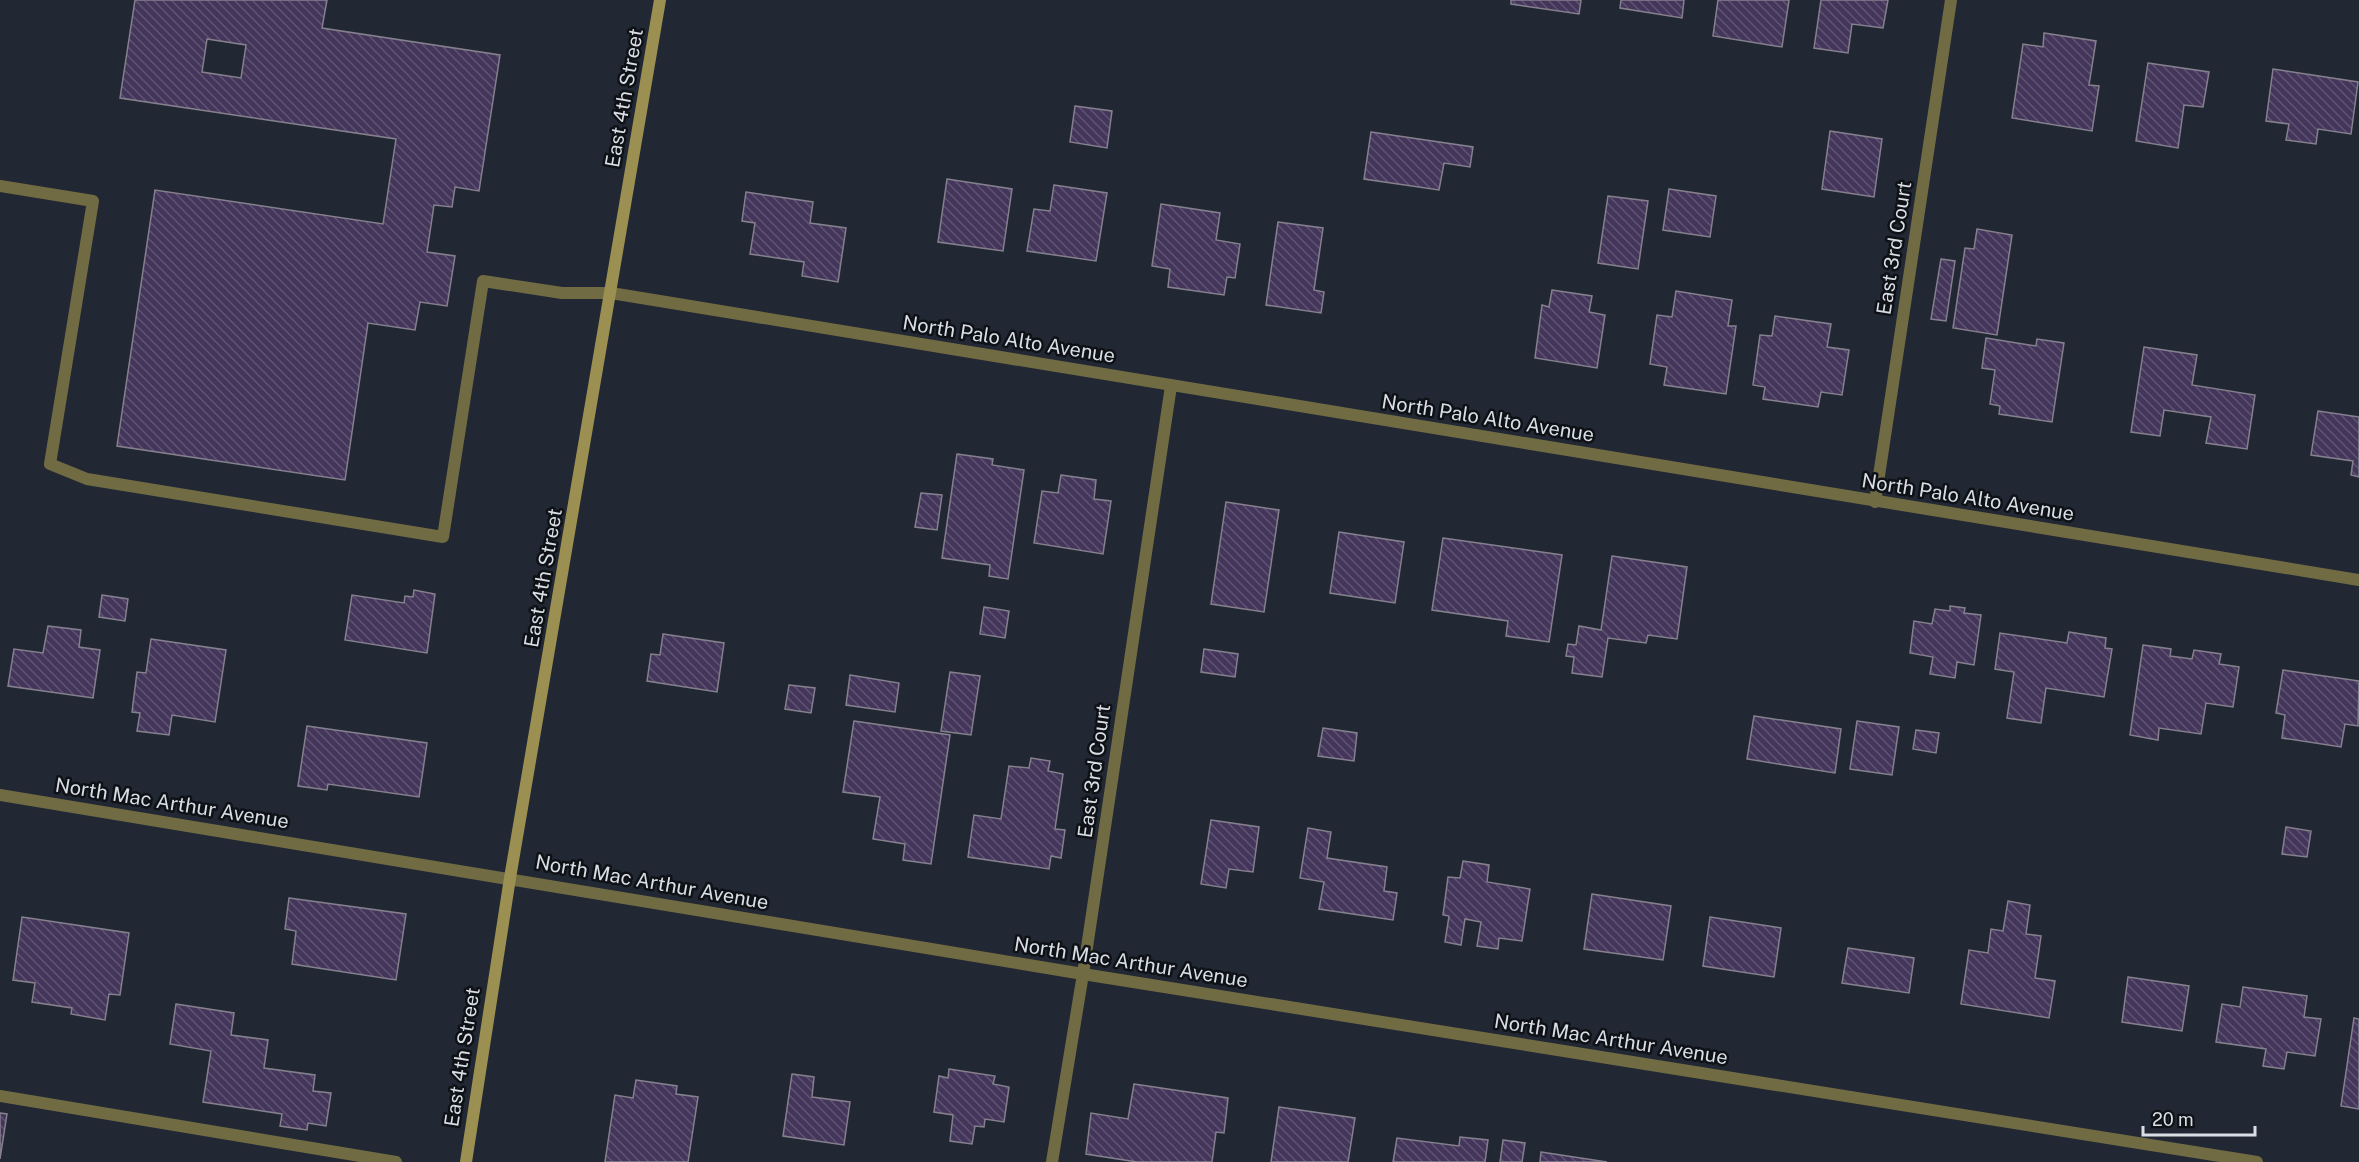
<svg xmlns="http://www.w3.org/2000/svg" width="2359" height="1162" font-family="'Public Sans',sans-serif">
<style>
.building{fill:url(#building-back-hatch);stroke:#85808e;stroke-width:1.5;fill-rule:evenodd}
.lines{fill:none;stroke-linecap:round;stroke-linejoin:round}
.lane{stroke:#716b44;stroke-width:12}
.street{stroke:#716b44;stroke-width:12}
.secondary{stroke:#9b9051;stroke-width:12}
.labels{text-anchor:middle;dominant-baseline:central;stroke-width:5;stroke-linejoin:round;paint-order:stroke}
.street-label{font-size:20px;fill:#d9dee5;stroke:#0e1116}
</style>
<defs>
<pattern id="building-back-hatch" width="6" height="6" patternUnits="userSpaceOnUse" patternTransform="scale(1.5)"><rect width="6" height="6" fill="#44365b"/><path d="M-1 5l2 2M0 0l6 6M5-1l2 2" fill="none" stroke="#5e5372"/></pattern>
</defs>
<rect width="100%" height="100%" fill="#222833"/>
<path class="building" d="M135 0H327L322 28 500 55 479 191 455 187 452 207 434 205 427 252 455 256 447 306 420 302 415 330 368 323 345 480 117 446 155 190 383 224 396 139 120 98ZM207 39 246 45 241 78 202 72Z
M1511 0H1581L1579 14 1511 4Z
M1621 0H1684L1682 18 1620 8Z
M1718 0H1789L1782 47 1713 36Z
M1821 0H1888L1883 28 1852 24 1848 53 1814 48Z
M2044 33 2096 41 2089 85 2099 86 2092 131 2012 118 2023 44 2043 47Z
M2148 63 2209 72 2203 107 2184 105 2178 148 2136 141Z
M2273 69 2358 82 2351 134 2318 129 2316 144 2286 140 2289 124 2266 121Z
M1075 106 1112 111 1107 148 1070 142Z
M1830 131 1882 139 1874 197 1822 189Z
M1371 132 1473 147 1470 167 1444 163 1439 190 1364 179Z
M947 179 1012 189 1003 251 938 242Z
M1054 185 1107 193 1096 261 1027 251 1034 209 1050 211Z
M1669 189 1716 196 1710 237 1663 230Z
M746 192 813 202 810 223 846 228 838 282 802 276 804 262 750 254 755 223 742 221Z
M1608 196 1648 201 1638 269 1598 263Z
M1161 204 1220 213 1216 240 1240 244 1235 278 1227 277 1224 295 1168 287 1170 269 1152 266Z
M1278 222 1323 228 1314 290 1324 292 1321 313 1266 305Z
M1977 229 2012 235 1997 335 1953 328 1965 248 1974 249Z
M1941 259 1955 261 1946 321 1931 319Z
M1552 290 1592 296 1589 312 1605 315 1597 368 1535 358 1542 305 1549 307Z
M1676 291 1732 300 1728 326H1736L1726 394 1664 385 1667 367 1650 364 1657 315 1672 317Z
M1775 316 1831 324 1827 347 1849 350 1842 395 1821 392 1818 407 1763 399 1765 387 1753 385 1760 335 1772 336Z
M1986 338 2036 346 2037 339 2064 343 2052 422 1999 414 2000 406 1990 404 1995 370 1982 368Z
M2144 347 2197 355 2192 385 2255 395 2247 449 2206 443 2211 417 2164 410 2160 436 2131 432Z
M2318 411 2359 417V477L2351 475 2353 461 2311 455Z
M957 454 993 459 992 465 1024 470 1008 579 989 576 990 565 942 558Z
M1061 475 1096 480 1094 499 1111 501 1103 554 1034 543 1042 491 1058 493Z
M921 493 942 495 937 530 915 527Z
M1226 502 1279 510 1264 612 1211 604Z
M1339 532 1404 542 1395 603 1330 593Z
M1443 538 1562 555 1549 642 1506 636 1508 621 1432 610Z
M1612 556 1687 567 1677 639 1648 635 1646 643 1608 638 1602 677 1572 673 1574 657 1566 656 1568 644 1576 645 1579 626 1601 630Z
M414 590 435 594 427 653 345 640 352 595 404 603 405 596 413 597Z
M102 595 128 599 125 621 99 617Z
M1950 606 1965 608 1964 613 1981 615 1974 665 1957 662 1955 678 1930 674 1933 657 1910 653 1914 621 1932 624 1935 609 1950 611Z
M984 607 1009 611 1005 638 980 634Z
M48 626 81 630 79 647 100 650 93 698 8 686 14 649 43 653Z
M2069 632 2106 638 2105 648 2112 649 2104 697 2046 688 2041 723 2007 718 2014 672 1995 669 2000 633 2067 643Z
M663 634 724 643 717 692 647 681 651 654 660 655Z
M151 639 226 650 215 722 172 715 169 735 137 731 140 713 132 712 137 672 146 673Z
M2143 645 2171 649 2170 656 2192 659 2194 650 2221 654 2219 664 2239 667 2233 707 2206 703 2201 734 2159 728 2158 740 2130 735Z
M1204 649 1238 654 1235 677 1201 672Z
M2283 670 2359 681 2358 726 2345 724 2341 747 2282 738 2285 715 2276 713Z
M950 672 980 676 971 735 941 731Z
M850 675 899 683 895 712 846 705Z
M789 685 815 688 811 713 785 709Z
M1754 716 1841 729 1835 773 1747 759Z
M854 721 950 735 931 864 903 860 905 844 873 839 880 797 843 792Z
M1857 721 1899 727 1892 775 1850 769Z
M307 726 427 743 419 797 328 784 327 790 298 786Z
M1323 728 1357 733 1354 761 1318 756Z
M1916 730 1939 733 1936 753 1913 749Z
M1031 758 1050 761 1048 771 1063 774 1055 829 1065 830 1061 858 1051 856 1049 869 968 857 974 815 1001 819 1009 766 1029 768Z
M1211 820 1259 827 1253 872 1229 869 1226 888 1201 884Z
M2286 827 2311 831 2307 857 2282 854Z
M1308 828 1331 832 1327 858 1387 867 1384 891 1397 893 1393 920 1319 909 1324 882 1300 878Z
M1463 861 1489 865 1487 882 1530 889 1522 941 1499 938 1498 949 1477 946 1481 922 1465 919 1461 945 1445 942 1449 916 1443 915 1448 877 1460 878Z
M1592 894 1671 906 1663 960 1584 949Z
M289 898 406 914 396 980 292 964 296 931 285 929Z
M2008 901 2030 905 2026 934 2041 936 2035 978 2055 981 2049 1018 1961 1004 1969 950 1988 953 1991 929 2003 931Z
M22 917 129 933 120 995 109 994 105 1020 71 1014 72 1008 32 1002 35 983 13 980Z
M1710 917 1781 928 1774 977 1703 966Z
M1848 948 1914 958 1909 993 1842 983Z
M2128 977 2189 986 2182 1031 2122 1022Z
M2243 987 2307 996 2304 1017 2321 1019 2315 1056 2287 1052 2284 1069 2263 1066 2266 1049 2216 1042 2222 1004 2240 1007Z
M176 1004 234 1013 231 1035 268 1040 264 1068 315 1075 313 1091 331 1093 326 1126 308 1123 307 1130 280 1126 282 1114 203 1102 211 1051 170 1044Z
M2354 1018 2359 1019V1109L2341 1106Z
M949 1069 995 1076 993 1084 1009 1087 1004 1122 985 1119 984 1127 975 1126 972 1144 950 1141 953 1115 934 1112 939 1076 948 1078Z
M792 1074 814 1077 812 1097 850 1102 844 1145 783 1136Z
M636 1080 677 1086 676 1094 698 1097 688 1162H605L615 1095 633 1098Z
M1134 1084 1228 1098 1224 1133 1216 1132 1212 1162H1137L1086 1154 1091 1113 1128 1119Z
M1279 1107 1355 1118 1348 1162H1271Z
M0 1113 7 1114 0 1159Z
M1460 1137 1488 1140 1485 1162H1393L1397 1138 1459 1146Z
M1503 1140 1525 1143 1522 1162H1500Z
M1541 1152 1607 1162H1540Z"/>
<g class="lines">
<path class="lane" d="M0 186 93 201 50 464 87 479 443 537 483 281 562 293H611
M0 1096 396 1162"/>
<path class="street" d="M611 293 2359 580
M1875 502 1951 0
M0 795 1083 974 2257 1162
M1052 1162 1083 974 1171 386"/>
<path class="secondary" d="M466 1162 510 878 660 0"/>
</g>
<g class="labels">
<g class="street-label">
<text transform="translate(624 98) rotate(-80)">East 4th Street</text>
<text transform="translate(1894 248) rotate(-81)">East 3rd Court</text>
<text transform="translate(1009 339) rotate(9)">North Palo Alto Avenue</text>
<text transform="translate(1488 418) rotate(9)">North Palo Alto Avenue</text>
<text transform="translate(1968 497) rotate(9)">North Palo Alto Avenue</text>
<text transform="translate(543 578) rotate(-80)">East 4th Street</text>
<text transform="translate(1094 771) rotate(-82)">East 3rd Court</text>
<text transform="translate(172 803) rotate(9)">North Mac Arthur Avenue</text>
<text transform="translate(652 882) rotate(10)">North Mac Arthur Avenue</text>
<text transform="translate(1131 962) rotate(9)">North Mac Arthur Avenue</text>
<text transform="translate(1611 1039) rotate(9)">North Mac Arthur Avenue</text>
<text transform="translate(462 1057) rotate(-81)">East 4th Street</text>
</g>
</g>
<path d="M2143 1126v9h112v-9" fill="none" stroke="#d9dee5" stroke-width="3"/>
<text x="2152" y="1126" font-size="18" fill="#d9dee5" stroke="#0e1116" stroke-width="4.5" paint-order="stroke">20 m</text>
</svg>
